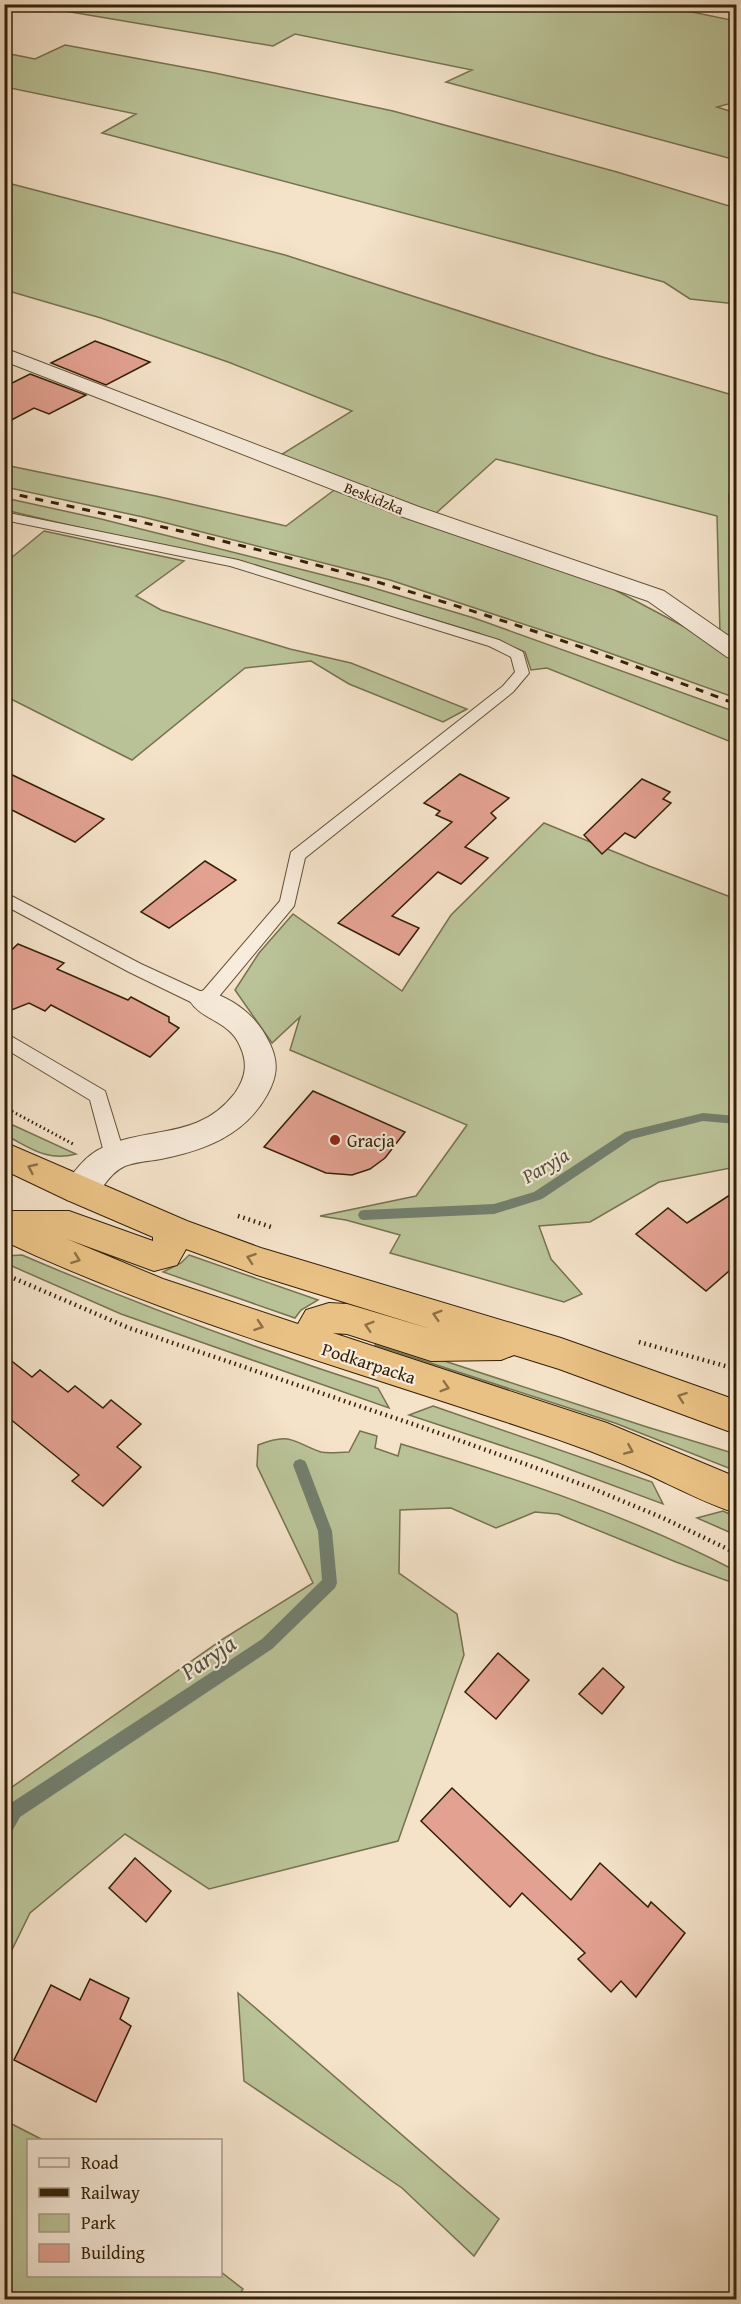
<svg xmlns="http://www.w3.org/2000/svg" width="741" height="2304" font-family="'Gentium Book Plus',serif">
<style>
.green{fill:#bac398;stroke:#767250;stroke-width:1.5}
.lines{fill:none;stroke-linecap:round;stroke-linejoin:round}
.stream{fill:#727f6e;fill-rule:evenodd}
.building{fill:#e3a191;stroke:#332007;stroke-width:1.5}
.service-casing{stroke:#635038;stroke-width:2}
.minor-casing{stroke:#635038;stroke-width:2}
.trunk-casing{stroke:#332007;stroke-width:2}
.path-far1{stroke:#332007;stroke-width:3;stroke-dasharray:1.5 3;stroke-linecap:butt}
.path{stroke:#332007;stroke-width:4.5;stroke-dasharray:1.5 4;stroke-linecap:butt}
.service{fill:#f8ecdc;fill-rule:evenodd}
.minor{fill:#f8ecdc;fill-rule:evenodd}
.trunk{fill:#eac184;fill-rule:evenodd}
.rail{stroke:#332007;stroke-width:3;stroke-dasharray:8 8;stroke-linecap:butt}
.oneway{stroke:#8e7046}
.poi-dot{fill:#8f2418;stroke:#f8ecdc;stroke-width:2}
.labels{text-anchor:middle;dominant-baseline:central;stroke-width:4.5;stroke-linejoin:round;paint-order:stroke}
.far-street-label{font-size:15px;fill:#332007;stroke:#f8ecdc}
.poi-label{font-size:18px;fill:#332007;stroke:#f8ecdc;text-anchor:start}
.street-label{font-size:18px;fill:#332007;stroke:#f8ecdc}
.water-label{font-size:20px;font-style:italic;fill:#524f3b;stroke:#f8ecdc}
.near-water-label{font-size:24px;font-style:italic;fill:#524f3b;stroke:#f8ecdc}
</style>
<rect width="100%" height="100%" fill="#f4e2c9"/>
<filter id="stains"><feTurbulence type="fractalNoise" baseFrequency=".00333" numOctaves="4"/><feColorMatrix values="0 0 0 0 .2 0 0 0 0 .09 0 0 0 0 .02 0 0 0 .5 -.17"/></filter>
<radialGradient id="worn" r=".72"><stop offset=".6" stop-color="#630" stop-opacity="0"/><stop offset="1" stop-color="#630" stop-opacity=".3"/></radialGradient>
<path class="green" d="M658 5 736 21V102L717 107 736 113V160L446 82 472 70 295 34 273 46 29 5Z
M65 45 215 73 393 111 617 172 736 208V304L690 299 664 282 102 133 136 114 5 87V53L35 59Z
M4 182 285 255 596 355 736 396V643L720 634 717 516 496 459 434 515 279 456 352 411 228 362 101 318 5 290Z
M5 465 156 496 286 526 337 488 600 582 696 633 736 658V698L587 645 390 580 143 517 5 487Z
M5 498 101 519 367 586 474 618 736 712V744L547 668 531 670 525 652 478 633 237 560 115 536 5 510Z
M44 531 184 561 136 596 161 610 290 649 351 663 467 709 443 722 349 684 311 661 245 668 132 760 5 696V563Z
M544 823 649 866 736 899V1167L659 1182 590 1222 539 1226 551 1259 582 1294 564 1302 390 1253 400 1235 346 1220 320 1216 416 1196 467 1125 290 1050 300 1017 272 1043 235 990 259 953 293 914 402 991 451 915Z
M4 1121 76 1154C47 1162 31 1148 5 1135Z
M22 1255C139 1305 257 1349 378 1388L389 1408 121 1314 5 1263V1256Z
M189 1255 318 1300 301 1310 295 1318 163 1272 181 1263Z
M377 1339 647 1427 736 1454V1471L615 1423 375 1345Z
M433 1406 652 1482 663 1504 539 1458 409 1415Z
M360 1431 377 1436 375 1448 398 1456 401 1444C514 1478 632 1516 736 1571V1584L676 1562 558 1514 535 1512 496 1528 451 1508 400 1510 399 1573 457 1614 464 1655 398 1841 209 1889 125 1834 30 1913 5 1964V1792L223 1639 313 1583 257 1466 258 1445C292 1432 292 1442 321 1452 329 1454 340 1452 349 1452Z
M723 1511 736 1517V1535L697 1518Z
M238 1993 499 2219 474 2256 402 2188 244 2081Z
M4 2120 43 2140H28V2276H220L221 2272 243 2289 237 2299H5Z"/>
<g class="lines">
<path class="stream" d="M733 484H736V625L732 622 728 495Z
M703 1113 736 1116V1124L703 1121 632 1139 542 1199 494 1214 364 1220 360 1219 358 1215 360 1211 364 1210 494 1204 534 1192 625 1132Z
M300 1459 305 1461 307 1465 332 1531 337 1583 335 1588 272 1649 20 1817 10 1835 4 1837V1812L8 1805 262 1639 322 1580 318 1531 293 1465 295 1461Z"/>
</g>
<path class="building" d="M95 341 114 348 150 362 106 385 51 363Z
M30 374 86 395 49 414 34 408 4 424V387Z
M4 771 104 819 75 842 4 806Z
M460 774 509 798 491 813 496 818 465 847 488 858 461 884 438 872 392 916 419 928 399 955 338 923 452 822 436 815 440 811 424 803Z
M642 779 670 792 663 799 671 803 635 838 625 833 602 854 584 835Z
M205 861 236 880 169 928 141 912Z
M18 944 64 963 57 969 128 1000 131 997 169 1017V1022L179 1028 150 1057 51 1005 45 1011 29 1003 4 1013V957Z
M313 1091 405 1132 385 1158 370 1169 352 1175 326 1173 264 1147Z
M736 1191V1265L706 1291 636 1234 668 1208 687 1223Z
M4 1355 32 1377 40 1370 68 1392 75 1386 103 1408 111 1400 141 1424 117 1447 141 1467 103 1506 72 1481 79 1475 4 1414Z
M498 1653 529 1680 496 1719 465 1692Z
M603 1668 624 1687 602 1714 579 1694Z
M452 1788 571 1900 600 1863 648 1907 651 1902 685 1933 636 1997 621 1981 611 1992 578 1959 585 1953 522 1893 510 1907 421 1821Z
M135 1858 171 1891 146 1922 109 1888Z
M90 1979 129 1998 120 2019 131 2026 96 2102 14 2060 51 1985 80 2000Z"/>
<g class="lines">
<defs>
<path id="service" d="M4 512 238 560 499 640 523 652 529 673 513 692 305 858 294 906 211 1006 205 1007 199 1006 129 972 4 905V892L141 964 202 992 280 901 291 852 503 686 515 672 511 657 489 646 230 566 4 520Z
M4 1032 105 1091 125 1156 122 1161 115 1164 108 1161 105 1156 90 1100 4 1048Z"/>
<path id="minor" d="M4 348 419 507 664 591 736 641V659L727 657 648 601 403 517 4 361Z
M205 990C235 999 257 1016 270 1044 279 1063 277 1077 267 1095 244 1136 204 1150 161 1159 149 1161 135 1162 125 1166 100 1177 100 1211 67 1200L62 1191C70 1175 86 1155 102 1148 149 1125 198 1141 235 1093 246 1077 248 1063 240 1046 230 1021 201 1020 190 1001L194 993Z"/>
<path id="trunk" d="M4 1142 187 1221 261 1248 561 1338 736 1400V1434L559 1369 514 1355 501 1360 431 1361 347 1334 333 1333 607 1423 736 1477V1513C707 1504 677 1488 649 1475 610 1458 570 1443 530 1430 353 1370 174 1321 4 1241V1211H69L153 1241V1237L67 1200 4 1170ZM67 1239 154 1271 177 1265 186 1249 257 1275 431 1329 347 1304 329 1303 306 1310 298 1324 163 1279Z"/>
</defs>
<use href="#service" class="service-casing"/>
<use href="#minor" class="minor-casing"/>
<use href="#trunk" class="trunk-casing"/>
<path class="path-far1" d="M4 1107 73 1144"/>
<path class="path" d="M238 1216 274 1228
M4 1274 129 1328 436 1432 589 1487 663 1518 736 1553
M639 1342 736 1369"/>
<use href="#service" class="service"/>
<use href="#minor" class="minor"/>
<use href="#trunk" class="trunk"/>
<path class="rail" d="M4 492C106 514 208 536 309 563 454 602 596 650 736 704"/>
</g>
<defs><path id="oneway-chevron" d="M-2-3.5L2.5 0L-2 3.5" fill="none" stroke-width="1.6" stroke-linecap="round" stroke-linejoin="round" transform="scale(1.5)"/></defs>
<g class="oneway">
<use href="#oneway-chevron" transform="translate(32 1168) rotate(-155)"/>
<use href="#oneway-chevron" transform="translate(251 1258) rotate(-161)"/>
<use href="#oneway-chevron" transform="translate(76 1259) rotate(21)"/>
<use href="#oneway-chevron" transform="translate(437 1315) rotate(-163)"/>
<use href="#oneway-chevron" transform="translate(259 1326) rotate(19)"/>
<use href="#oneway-chevron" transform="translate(369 1326) rotate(-163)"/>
<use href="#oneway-chevron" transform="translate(445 1387) rotate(17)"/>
<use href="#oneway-chevron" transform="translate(682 1397) rotate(-160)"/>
<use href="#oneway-chevron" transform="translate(629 1450) rotate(23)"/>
</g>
<circle class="poi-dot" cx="335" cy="1140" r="6"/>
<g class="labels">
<g class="far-street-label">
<text transform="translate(374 498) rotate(22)">Beskidzka</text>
</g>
<g class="poi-label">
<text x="347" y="1140">Gracja</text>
</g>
<g class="street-label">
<text transform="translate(369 1363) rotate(18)">Podkarpacka</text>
</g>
<g class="water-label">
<text transform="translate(545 1165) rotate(-30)">Paryja</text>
</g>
<g class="near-water-label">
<text transform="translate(208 1657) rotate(-34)">Paryja</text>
</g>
</g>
<rect width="741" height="2304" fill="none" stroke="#f4e2c9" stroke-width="24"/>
<rect x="6" y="6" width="729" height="2292" fill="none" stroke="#332007" stroke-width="3"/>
<rect x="12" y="12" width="717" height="2280" fill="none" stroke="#332007" stroke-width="1.5"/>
<rect x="27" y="2139" width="195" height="138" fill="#f8ecdc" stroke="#a99a87" stroke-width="1.5"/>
<rect x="39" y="2158" width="30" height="9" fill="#f8ecdc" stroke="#a99a87" stroke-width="1.5"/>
<text x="81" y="2169" font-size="18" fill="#332007">Road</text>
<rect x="39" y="2188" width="30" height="9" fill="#332007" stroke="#a99a87" stroke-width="1.5"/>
<text x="81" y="2199" font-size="18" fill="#332007">Railway</text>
<rect x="39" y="2214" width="30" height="18" fill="#bac398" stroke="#a99a87" stroke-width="1.5"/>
<text x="81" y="2229" font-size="18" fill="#332007">Park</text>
<rect x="39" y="2244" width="30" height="18" fill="#e3a191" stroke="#a99a87" stroke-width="1.5"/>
<text x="81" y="2259" font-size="18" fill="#332007">Building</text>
<rect width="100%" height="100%" filter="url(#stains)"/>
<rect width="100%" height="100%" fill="url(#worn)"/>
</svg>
